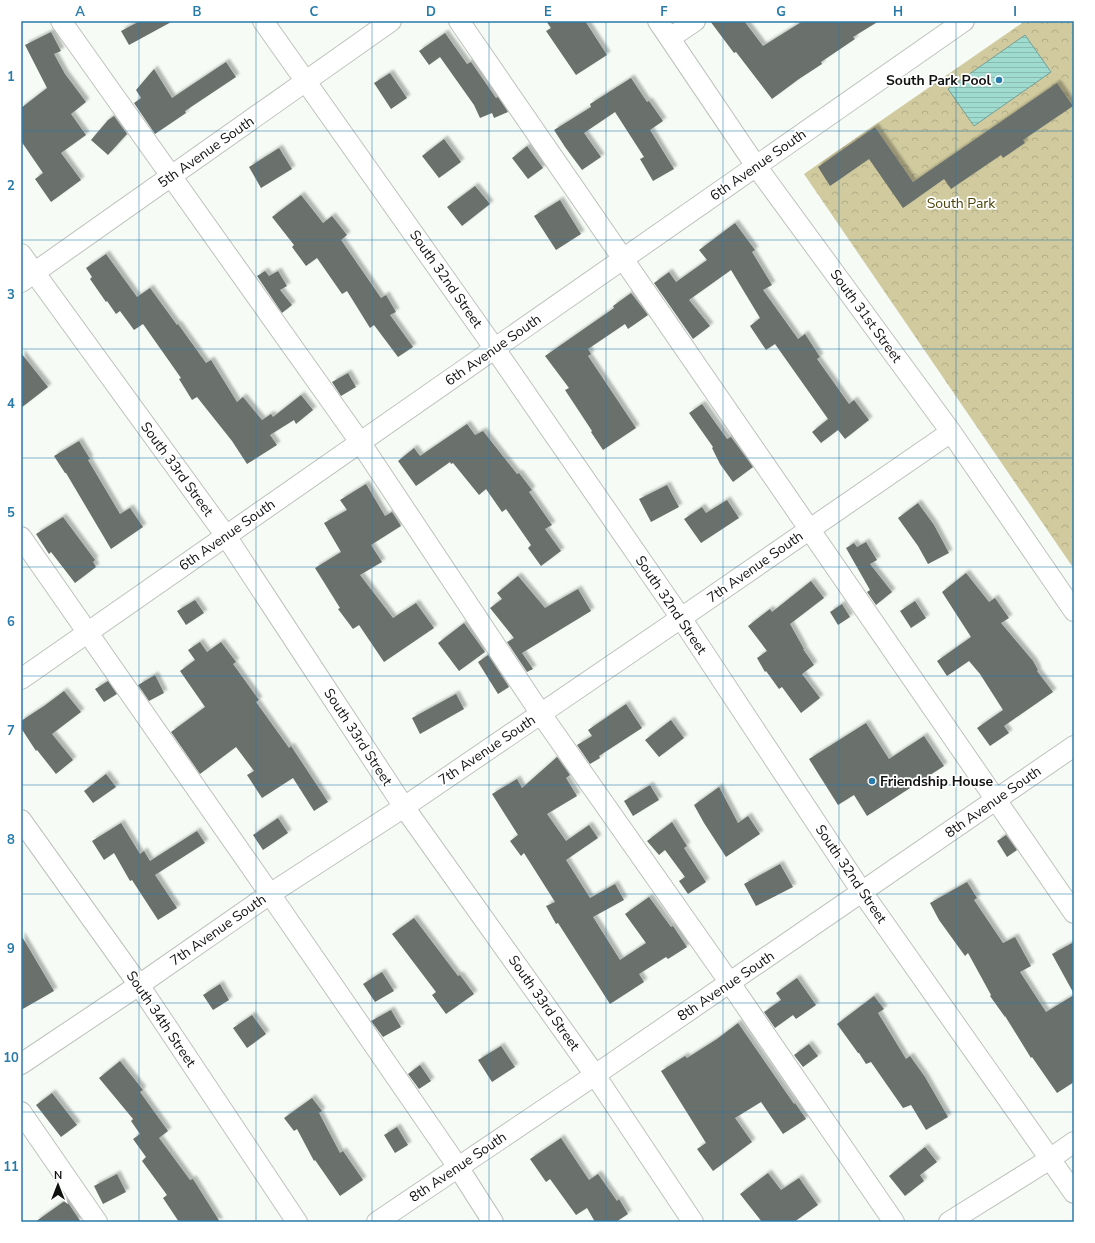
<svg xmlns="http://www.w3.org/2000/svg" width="1095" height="1243" font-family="'Nunito Sans',sans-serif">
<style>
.park{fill:url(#park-crowns)}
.water{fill:url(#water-rules);stroke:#749f96}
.building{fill:#6a6f6c;filter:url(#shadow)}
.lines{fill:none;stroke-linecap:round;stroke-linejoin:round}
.minor-casing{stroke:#bec2bd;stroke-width:22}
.minor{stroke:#fff;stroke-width:20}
.grid{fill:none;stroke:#277aaa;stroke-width:1;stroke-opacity:0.55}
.poi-dot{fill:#277aaa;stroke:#fff;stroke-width:1.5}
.labels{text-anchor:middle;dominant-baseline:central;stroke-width:3.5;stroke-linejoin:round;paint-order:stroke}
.poi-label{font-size:14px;font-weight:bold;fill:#101210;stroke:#fff;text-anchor:end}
.street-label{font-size:14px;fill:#101210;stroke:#fff}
.park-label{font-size:14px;fill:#4c4408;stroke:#fff}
.neatline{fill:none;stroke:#277aaa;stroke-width:1.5}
.grid-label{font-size:13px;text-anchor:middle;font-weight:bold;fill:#277aaa}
</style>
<defs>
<pattern id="park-crowns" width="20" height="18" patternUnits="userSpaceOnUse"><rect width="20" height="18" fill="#d0ca9e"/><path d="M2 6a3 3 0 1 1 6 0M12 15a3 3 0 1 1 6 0" fill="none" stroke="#b2ac87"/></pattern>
<pattern id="water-rules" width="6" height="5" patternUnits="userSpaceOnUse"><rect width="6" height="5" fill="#9fdbcf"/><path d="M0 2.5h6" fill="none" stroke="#88bbb1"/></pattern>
<filter id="shadow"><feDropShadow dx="3.5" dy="-3.5" stdDeviation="1" flood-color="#0004"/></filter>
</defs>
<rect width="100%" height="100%" fill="#f6fbf5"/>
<path class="park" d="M1025 21H1074V569L804 174Z"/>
<path class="water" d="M1025 35 1051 72 974 126 948 89Z"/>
<path class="building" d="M140 21H173L129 45 121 31Z
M546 21H585L607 55 576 75 546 31 551 28Z
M710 21H744L763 46 803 21H879L853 37 855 39 821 62 822 64 799 79 772 99 736 52 734 53Z
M51 32 61 51 54 54 65 74 86 102 71 114 86 135 61 153 81 180 51 202 35 179 43 173 21 141V108L47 88 25 45Z
M445 33 467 64 471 62 496 98 498 97 508 112 494 118 492 113 480 118 474 105 440 57 429 65 419 51Z
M226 62 236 77 185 111 186 113 155 134 134 103 141 98 136 90 154 69 172 98Z
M390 73 407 98 391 109 374 83Z
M631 78 647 102 649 101 663 121 650 130 674 169 653 181 640 159 644 157 615 112 584 133 601 157 582 170 565 147 554 130 591 107 590 104Z
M1057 83 1073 106 1023 140 1025 143 1003 158 1001 155 951 189 944 179 903 208 869 159 830 186 818 167 875 127 913 182Z
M114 116 127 134 108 155 91 140 108 120Z
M444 139 461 162 439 178 422 156Z
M527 146 543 168 528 179 512 158Z
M279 148 292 169 261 188 249 167Z
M475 186 490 204 462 226 447 207Z
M301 195 323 223 332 216 347 235 341 240 381 298 386 295 396 312 390 315 413 347 398 357 374 325 370 328 347 291 342 294 317 258 306 266 292 247 294 245 272 217Z
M560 200 581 234 556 250 534 216Z
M735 223 755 250 752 252 772 285 763 290 798 339 805 334 820 357 817 359 849 404 854 400 869 420 845 439 838 430 821 443 812 432 828 419 775 344 766 350 750 326 760 318 731 270 689 300 710 326 693 339 654 283 669 272 676 282 707 260 699 250Z
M106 254 137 297 150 288 177 325 178 324 206 363 211 360 237 402 243 397 262 420 271 414 273 417 301 395 313 410 296 424 294 420 270 435 277 445 247 464 232 441 197 397 192 400 179 379 181 378 143 324 134 330 120 311 116 314 107 301 106 302 90 279 92 277 86 268Z
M265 271 269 276 278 271 287 286 280 290 292 305 282 313 257 276Z
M631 293 648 315 628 329 625 324 588 349 591 354 588 356 636 428 603 450 591 432 592 431 565 390 569 388 545 356 614 308 613 306Z
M21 353 48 387 21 408Z
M348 373 356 387 341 396 332 382Z
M702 404 727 439 731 437 753 467 733 482 720 464 712 448 713 447 689 413Z
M467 424 475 435 483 431 517 474 519 473 532 490 529 492 552 525 545 529 561 551 541 566 528 548 531 545 506 509 502 512 486 489 479 495 453 463 451 464 450 462 416 486 398 461 414 448 420 456Z
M79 441 90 459 88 460 120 514 130 508 143 527 111 549 66 473H65L54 456Z
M366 484 385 516 392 512 401 526 371 545 382 562 360 575 393 618 416 603 434 628 384 662 359 625 353 629 338 609 340 608 315 568 341 552 324 523 347 510 340 500Z
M667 485 679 507 651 522 639 499Z
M727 500 739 518 701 543 684 519 702 507 706 513Z
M918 503 934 525 949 553 928 564 918 546 898 518Z
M63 517 95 560 93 562 96 567 75 583 51 552 49 554 36 534Z
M866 542 877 560 870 564 892 592 876 605 867 592 870 590 846 548 854 543 857 547Z
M966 573 989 602 995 598 1009 618 1001 623 1033 661 1038 670 1037 671 1053 692 1004 726 1009 733 990 746 977 728 1003 710 980 674 969 661 947 676 937 661 971 637 942 592Z
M518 576 545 608 578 589 591 611 522 653 533 669 527 672 507 642 514 638 490 608 502 599 497 593Z
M811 581 824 598 790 624 804 649H803L814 665 802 674 820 698 801 713 782 687 779 689 766 671 765 672 757 658 767 651 748 626 770 609 772 612Z
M195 600 204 613 186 625 177 611Z
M915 601 926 618 911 628 900 611Z
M842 604 850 617 838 625 830 612Z
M464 623 485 652 459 671 438 643Z
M200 642 207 652 221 642 236 662 233 664 259 700 256 702 289 748 291 746 328 802 314 811 293 778 262 798 247 775 254 771 236 747 200 774 171 732 205 707 180 671 195 660 188 650Z
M488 655 509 687 498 694 478 662Z
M155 675 164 693 149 701 138 685Z
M108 681 117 694 104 702 95 689Z
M64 691 81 712 52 734 73 760 56 774 37 750 36 751 21 728V721L44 706Z
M456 694 464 709 420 734 412 718Z
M626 704 642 728 599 756 600 758 590 764 577 745 592 736 588 730Z
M671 720 684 738 659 757 645 740Z
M866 723 889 759 924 736 944 766 867 816 854 795 838 805 809 759Z
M557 757 570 775 566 778 577 796 547 814 566 841 589 825 598 838 566 860 590 898 615 884 624 900 593 917 620 960 646 943 625 914 649 897 671 927 673 926 687 947 668 959 666 957 639 974 644 982 610 1004 558 923 556 924 546 906 555 902 524 853 521 856 510 841 518 835 492 794 517 779 522 788Z
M106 774 116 787 93 803 84 791Z
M650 785 659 800 633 816 624 801Z
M719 787 738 823 748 816 760 834 726 857 704 823 694 805Z
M278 818 288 833 263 850 253 835Z
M672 822 687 846 684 848 706 882 688 894 679 881 685 877 665 850 659 855 647 841Z
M121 823 140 854 144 851 150 861 197 831 205 843 155 875 177 908 158 920 132 880 130 881 114 853 104 860 92 841Z
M1006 835 1017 850 1007 857 997 841Z
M780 864 793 887 756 906 744 884Z
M967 882 977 898 974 900 1003 943 1015 937 1031 966 1020 972 1046 1012 1074 995V1082L1057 1093 1032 1057 1031 1058 1005 1016V1017L990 996 991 995 968 953 965 956 939 920 930 903Z
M414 918 458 976 460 975 474 994 446 1014 432 995 436 992 392 934Z
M21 935 54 991 21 1010Z
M1074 942V994L1052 954Z
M382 972 394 991 375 1002 363 984Z
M797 978 816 1005 796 1019 793 1015 775 1028 764 1012 781 1000 776 993Z
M220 984 229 1000 213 1010 203 995Z
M874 996 884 1009 878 1013 906 1059 910 1056 925 1077 948 1117 926 1130 911 1105 903 1108 871 1062 866 1064 859 1053H858L837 1024Z
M391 1010 401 1027 383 1037 371 1021Z
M252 1015 266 1034 247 1048 233 1028Z
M738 1023 794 1104 795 1103 806 1119 783 1134 761 1102 735 1118 752 1142 713 1171 697 1149 706 1143 661 1071 685 1056 687 1058 717 1039Z
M809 1044 818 1056 803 1067 794 1055Z
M501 1046 515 1067 492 1082 478 1060Z
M120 1061 143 1090 140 1092 168 1131 159 1138 190 1180 193 1179 220 1222H179L163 1198 167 1195 142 1161 146 1157 133 1139 140 1134 131 1121 133 1119 99 1078Z
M420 1065 431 1081 419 1089 408 1074Z
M52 1093 77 1125 61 1137 36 1105Z
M312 1098 322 1111 319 1113 340 1153 343 1151 363 1180 340 1196 315 1160 314 1161 297 1129 294 1131 284 1118Z
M397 1127 408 1145 395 1153 384 1135Z
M561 1138 589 1180 598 1174 617 1201 619 1199 628 1214 616 1222H595L587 1208 576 1215 550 1179 546 1182 530 1159Z
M925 1147 937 1162 920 1175 924 1181 905 1196 889 1176Z
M768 1173 781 1190 799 1178 818 1205 794 1222H762L740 1194Z
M117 1174 126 1192 103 1204 94 1186Z
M66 1200 81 1222H35Z"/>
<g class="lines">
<defs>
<path id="minor" d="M61 21 360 442 541 714 730 983 894 1222
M263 21 495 349 681 618 862 892 1074 1193
M459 21 1074 913
M658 21 756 166 951 432 1074 611
M670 38 695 21
M21 254 226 536 404 807 595 1075 693 1222
M21 282 391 21
M21 537 270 894 458 1167 493 1222
M21 679 964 21
M21 820 139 985 297 1222
M21 1064 139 985 270 894 404 807 681 618 951 432
M21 1112 97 1222
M377 1222 595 1075 1074 746
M949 1222 1050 1159 1074 1142"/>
</defs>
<use href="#minor" class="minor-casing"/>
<use href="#minor" class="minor"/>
</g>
<path class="grid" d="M139 21V1222M256 21V1222M372 21V1222M489 21V1222M606 21V1222M723 21V1222M839 21V1222M956 21V1222M21 131H1074M21 240H1074M21 349H1074M21 458H1074M21 567H1074M21 676H1074M21 785H1074M21 894H1074M21 1003H1074M21 1112H1074"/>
<g class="poi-dot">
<circle cx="999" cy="80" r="4"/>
<circle cx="872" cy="781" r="4"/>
</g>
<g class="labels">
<g class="poi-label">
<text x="991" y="80">South Park Pool</text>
<text x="880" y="781" text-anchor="start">Friendship House</text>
</g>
<g class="street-label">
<text transform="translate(206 152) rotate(-35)">5th Avenue South</text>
<text transform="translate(758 165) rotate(-35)">6th Avenue South</text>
<text transform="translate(446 279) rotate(55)">South 32nd Street</text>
<text transform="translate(866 316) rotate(54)">South 31st Street</text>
<text transform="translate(493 350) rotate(-35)">6th Avenue South</text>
<text transform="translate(177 469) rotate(54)">South 33rd Street</text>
<text transform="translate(227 535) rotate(-35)">6th Avenue South</text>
<text transform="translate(755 567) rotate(-35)">7th Avenue South</text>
<text transform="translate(671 605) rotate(56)">South 32nd Street</text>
<text transform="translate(358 737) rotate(57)">South 33rd Street</text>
<text transform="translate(487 750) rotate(-34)">7th Avenue South</text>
<text transform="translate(993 802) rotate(-35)">8th Avenue South</text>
<text transform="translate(851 874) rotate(56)">South 32nd Street</text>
<text transform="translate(218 930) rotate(-35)">7th Avenue South</text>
<text transform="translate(726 986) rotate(-34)">8th Avenue South</text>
<text transform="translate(544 1003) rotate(55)">South 33rd Street</text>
<text transform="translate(161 1019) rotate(56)">South 34th Street</text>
<text transform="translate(458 1167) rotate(-34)">8th Avenue South</text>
</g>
<g class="park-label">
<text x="961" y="203">South Park</text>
</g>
</g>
<rect width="1095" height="1243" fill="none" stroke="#ffffff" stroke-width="44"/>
<g transform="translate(58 1185)" stroke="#ffffff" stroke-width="3" paint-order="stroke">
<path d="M0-3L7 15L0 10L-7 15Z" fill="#101210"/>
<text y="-6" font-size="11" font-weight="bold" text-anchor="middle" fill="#101210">N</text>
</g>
<rect x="22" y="22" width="1051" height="1199" class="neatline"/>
<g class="grid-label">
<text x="80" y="16">A</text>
<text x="197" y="16">B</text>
<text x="314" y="16">C</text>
<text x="431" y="16">D</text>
<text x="548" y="16">E</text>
<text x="664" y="16">F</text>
<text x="781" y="16">G</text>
<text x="898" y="16">H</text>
<text x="1015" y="16">I</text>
<text x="11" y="81">1</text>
<text x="11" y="190">2</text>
<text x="11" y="299">3</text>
<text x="11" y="408">4</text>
<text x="11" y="517">5</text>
<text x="11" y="626">6</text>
<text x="11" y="735">7</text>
<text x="11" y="844">8</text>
<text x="11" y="953">9</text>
<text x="11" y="1062">10</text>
<text x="11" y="1171">11</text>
</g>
</svg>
